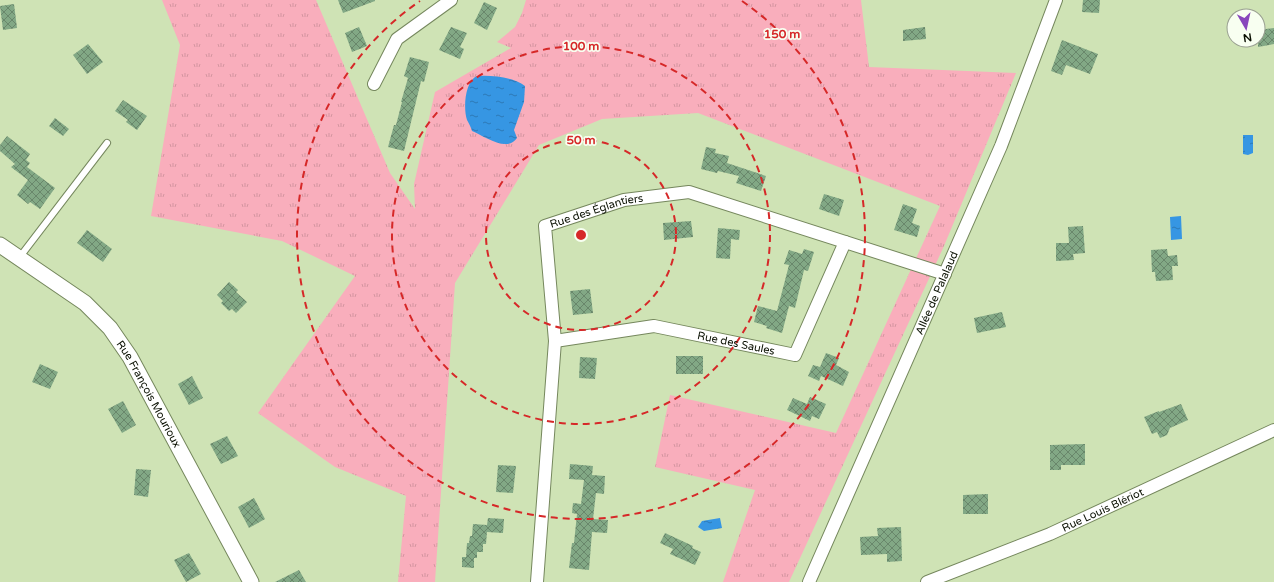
<svg xmlns="http://www.w3.org/2000/svg" width="1274" height="582" font-family="'Varela Round',sans-serif">
<style>
.grass{fill:url(#grass-tufts)}
.water{fill:url(#water-ripples)}
.building{fill:url(#building-cross-hatch)}
.lines{fill:none;stroke-linecap:round;stroke-linejoin:round}
.service-casing{stroke:#75875d;stroke-width:8}
.minor-casing{stroke:#75875d;stroke-width:14}
.tertiary-casing{stroke:#75875d;stroke-width:17}
.service{stroke:#fff;stroke-width:6}
.minor{stroke:#fff;stroke-width:12}
.tertiary{stroke:#fff;stroke-width:15}
.ring{fill:none;stroke:#d62828;stroke-width:2;stroke-dasharray:7 5}
.labels{text-anchor:middle;dominant-baseline:central;stroke-width:3.5;stroke-linejoin:round;paint-order:stroke}
.street-label{font-size:11px;fill:#0a1002;stroke:#f8fff1}
.centre{fill:#d62828;stroke:#f8fff1;stroke-width:2}
.ring-label{font-size:12px;text-anchor:middle;font-weight:bold;fill:#d62828;stroke:#f8fff1;stroke-width:3.5;stroke-linejoin:round;paint-order:stroke}
</style>
<defs>
<pattern id="grass-tufts" width="24" height="20" patternUnits="userSpaceOnUse"><rect width="24" height="20" fill="#f9aebc"/><path d="M3 7l-1-3M5 7V3M7 7l1-3M15 17l-1-3M17 17v-4M19 17l1-3" fill="none" stroke="#d495a0"/></pattern>
<pattern id="water-ripples" width="26" height="14" patternUnits="userSpaceOnUse"><rect width="26" height="14" fill="#3696e3"/><path d="M2 4q2-2 4 0t4 0M15 11q2-2 4 0t4 0" fill="none" stroke="#2c79b6"/></pattern>
<pattern id="building-cross-hatch" width="8" height="8" patternUnits="userSpaceOnUse"><rect width="8" height="8" fill="#82a885"/><path d="M0 0l8 8M0 8l8-8" fill="none" stroke="#69876b"/></pattern>
</defs>
<rect width="100%" height="100%" fill="#cfe3b5"/>
<path class="grass" d="M162 0H316L390 173 415 209 414 184 435 92 511 48 497 42 515 27 522 13 526 0H861L869 67 1016 73 944 246 789 582H723L755 490 655 467 670 395 836 433 940 206 698 113 602 119 539 145 455 283 435 582H398L406 496 335 467 258 413 355 276 282 241 151 216 180 45Z"/>
<path class="water" d="M477 76C492 75 513 77 525 86L524 102 514 130 517 138C507 153 484 136 472 131 471 127 469 124 467 120 463 108 465 81 477 76Z
M1243 135H1253V153L1248 155 1243 154Z
M1181 216 1182 239 1171 240 1170 217Z
M720 518 722 528 704 531 698 527 702 521Z"/>
<path class="building" d="M338 0H375V1L343 13Z
M1083 0H1100L1099 13 1082 12Z
M484 2 497 8 487 30 474 23Z
M14 4 17 28 3 30 0 6Z
M359 27 367 46 352 52 345 33Z
M451 27 467 33 460 47 464 49 460 59 439 50Z
M925 27 926 39 903 41V30Z
M1274 28V44L1258 47V30Z
M1062 40 1098 54 1090 74 1066 65 1062 75 1051 71Z
M88 44 103 62 87 74 73 55Z
M410 57 429 62 424 82 421 81 404 151 388 147 394 125H396L402 102H401L408 78 404 76Z
M123 100 147 116 137 130 126 122 128 120 115 111Z
M55 118 69 129 63 136 49 126Z
M7 136 30 154 26 160 30 163 27 167 55 188 40 209 30 202 28 204 17 195 28 180 11 167 15 164 0 151V145Z
M706 147 716 149 715 153 729 156 727 163 766 176 761 191 736 183 739 176 718 171 717 173 701 169Z
M824 194 844 200 839 216 819 209Z
M903 204 917 209 912 223 920 226 917 237 894 230Z
M691 221 693 237 664 240 663 223Z
M1083 226 1085 253 1073 254 1074 260 1056 261V243H1069L1068 227Z
M718 228 740 230 739 240 731 239 730 259 716 258Z
M87 230 112 249 103 262 77 243Z
M804 249 814 252 808 271 804 270 795 308 789 306 782 333 766 328 767 326 754 322 758 306 777 311 789 265 784 264 789 250 802 254Z
M1167 249 1168 256 1177 255 1178 266H1172L1173 280 1156 281 1155 272H1152L1151 250Z
M229 282 238 290 236 292 247 302 236 313 232 309 229 311 221 303 223 301 217 295Z
M590 289 593 313 573 315 570 291Z
M1002 312 1006 327 977 333 974 318Z
M826 353 839 358 836 365 849 372 843 386 821 376 819 381 808 376 813 365 820 367Z
M676 356H703V374H676Z
M580 357 597 358 595 379 579 378Z
M40 364 58 372 50 389 32 382Z
M192 376 203 398 189 405 178 384Z
M810 397 826 404 819 419 812 416 810 421 787 410 793 398 807 404Z
M123 401 136 425 122 433 108 409Z
M1181 404 1188 420 1170 428 1167 435 1160 438 1157 432 1152 434 1144 417 1159 411V412Z
M227 436 238 456 221 464 210 444Z
M1085 444V465H1061V470H1050V445Z
M570 464 593 466 592 475 605 476 604 494 596 493 593 519 608 520 607 533 592 532 589 570 569 568 572 543H574L577 514 572 513 573 503 581 504 584 480 569 479Z
M498 465 516 466 513 493 496 492Z
M136 469 151 470 148 497 134 495Z
M988 494V514H963V495Z
M254 498 265 519 249 528 238 507Z
M488 518 504 519 503 533 487 532 486 544H483V552H477V558H472H474V568L462 567V557H466L467 543H469L470 536H472L473 524 487 525Z
M901 527 902 561 887 562V554L861 555 860 537 878 536 877 528Z
M665 533 693 546 692 548 701 552 695 565 670 554 673 549 660 543Z
M189 553 201 574 186 582 174 560Z
M299 570 306 582H275Z"/>
<g class="lines">
<defs>
<path id="service" d="M19 258 107 143"/>
<g id="minor">
<path d="M374 84 397 39 451 0"/>
<path id="s1" d="M555 341 654 326 795 355 845 242"/>
<path id="s2" d="M537 582 555 341 545 226 624 200 689 192 945 274"/>
<path id="s3" d="M809 582 1001 146 1056 0"/>
<path id="s4" d="M927 582 1050 534 1274 430"/>
</g>
<g id="tertiary">
<path id="s5" d="M0 245 85 303 110 328 130 357 251 582"/>
</g>
</defs>
<use href="#service" class="service-casing"/>
<use href="#minor" class="minor-casing"/>
<use href="#tertiary" class="tertiary-casing"/>
<use href="#service" class="service"/>
<use href="#minor" class="minor"/>
<use href="#tertiary" class="tertiary"/>
</g>
<g class="ring">
<circle cx="581" cy="235" r="95"/>
<circle cx="581" cy="235" r="189"/>
<path d="M742 1A284 284 0 1 1 420 1"/>
</g>
<g class="labels">
<g class="street-label">
<text stroke="none"><textPath href="#s2" startOffset="411">Rue des Églantiers</textPath></text>
<text stroke="none"><textPath href="#s3" startOffset="316">Allée de Palalaud</textPath></text>
<text stroke="none"><textPath href="#s1" startOffset="184">Rue des Saules</textPath></text>
<text stroke="none"><textPath href="#s5" startOffset="215">Rue François Mourioux</textPath></text>
<text stroke="none"><textPath href="#s4" startOffset="190">Rue Louis Blériot</textPath></text>
</g>
</g>
<circle cx="581" cy="235" r="6" class="centre"/>
<g class="ring-label">
<text x="782" y="38">150 m</text>
<text x="581" y="50">100 m</text>
<text x="581" y="144">50 m</text>
</g>
<g transform="translate(1246 28) rotate(171)"><circle r="19" fill="#f8fff1" stroke="#999f91"/>
<path d="M0-3L7 15L0 10L-7 15Z" fill="#8847bc"/>
<text y="-6" font-size="11" font-weight="bold" text-anchor="middle" fill="#0a1002">N</text>
</g>
</svg>
